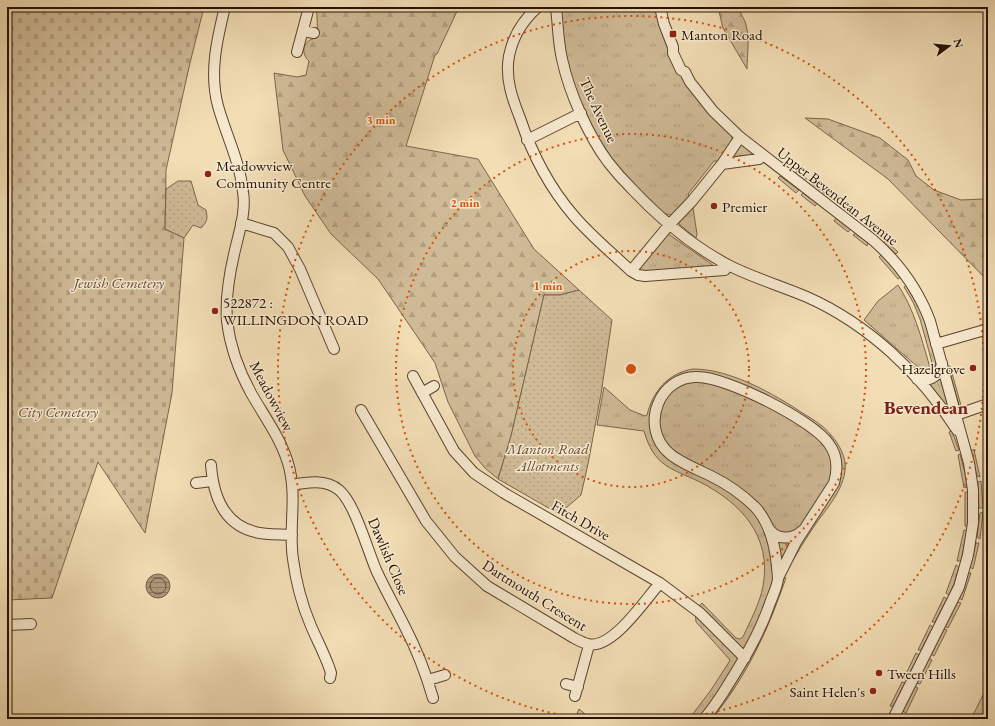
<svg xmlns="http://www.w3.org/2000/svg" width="995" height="726" font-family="'EB Garamond',serif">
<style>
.grass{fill:url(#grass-tufts);stroke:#7a654b}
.forest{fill:url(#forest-firs);stroke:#7a654b}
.cemetery{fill:url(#cemetery-stones);stroke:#7a654b}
.garden{fill:url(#garden-dots);stroke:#7a654b}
.water{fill:url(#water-rules);stroke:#776147}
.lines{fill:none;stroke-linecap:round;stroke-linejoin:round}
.shore{stroke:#6a543c;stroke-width:1}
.minor-casing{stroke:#59432d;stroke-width:12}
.minor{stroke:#f7e9cf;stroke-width:10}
.ring{fill:none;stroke:#d5520b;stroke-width:2;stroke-dasharray:2 4}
.poi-dot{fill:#8f2418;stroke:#f7e9cf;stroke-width:1.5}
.labels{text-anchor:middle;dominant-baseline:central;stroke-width:3;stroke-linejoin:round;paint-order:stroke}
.poi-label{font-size:15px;fill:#261000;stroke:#f7e9cf;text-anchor:start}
.street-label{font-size:15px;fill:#261000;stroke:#f7e9cf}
.park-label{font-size:15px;font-style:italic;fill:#614c34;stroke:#f7e9cf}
.district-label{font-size:19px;font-weight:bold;fill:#7a1f14;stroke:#f7e9cf}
.centre{fill:#d5520b;stroke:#f7e9cf;stroke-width:2}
.ring-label{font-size:12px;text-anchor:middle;font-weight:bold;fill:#d5520b;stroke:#f7e9cf;stroke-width:3;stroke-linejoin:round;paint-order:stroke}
</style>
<defs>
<pattern id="grass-tufts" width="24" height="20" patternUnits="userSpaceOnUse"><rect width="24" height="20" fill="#cfba96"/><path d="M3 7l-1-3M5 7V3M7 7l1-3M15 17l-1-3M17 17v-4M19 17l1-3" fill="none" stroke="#b29f80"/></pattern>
<pattern id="forest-firs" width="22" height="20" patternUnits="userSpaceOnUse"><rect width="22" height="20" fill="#cfba96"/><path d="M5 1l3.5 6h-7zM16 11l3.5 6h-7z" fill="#b29f80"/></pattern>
<pattern id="cemetery-stones" width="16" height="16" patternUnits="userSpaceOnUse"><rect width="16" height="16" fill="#cfba96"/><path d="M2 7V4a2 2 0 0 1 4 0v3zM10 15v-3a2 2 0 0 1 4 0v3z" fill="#b29f80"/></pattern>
<pattern id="garden-dots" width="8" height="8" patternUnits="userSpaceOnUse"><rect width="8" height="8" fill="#cfba96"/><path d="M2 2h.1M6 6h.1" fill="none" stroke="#b29f80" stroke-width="1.8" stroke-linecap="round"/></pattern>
<pattern id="water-rules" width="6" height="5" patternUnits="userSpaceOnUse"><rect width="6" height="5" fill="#ad9777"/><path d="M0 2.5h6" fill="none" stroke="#8d7a5f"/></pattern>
</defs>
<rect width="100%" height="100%" fill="#f2ddb5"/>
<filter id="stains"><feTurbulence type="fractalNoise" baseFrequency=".005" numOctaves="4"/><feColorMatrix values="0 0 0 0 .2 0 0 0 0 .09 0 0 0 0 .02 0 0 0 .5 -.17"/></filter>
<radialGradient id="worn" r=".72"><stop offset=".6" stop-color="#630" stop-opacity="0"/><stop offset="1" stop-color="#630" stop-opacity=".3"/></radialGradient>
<path class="grass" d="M557 7H655C663 37 678 74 697 99 707 113 722 124 732 137V141L720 161H714L688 194 690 197 673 215C661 216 651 202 644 195 608 160 585 121 570 73 564 53 561 28 557 7Z
M740 144 752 152V155L732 157Z
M797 171 829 196 827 199 794 174Z
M780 176 799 190 796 193 778 178Z
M803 193 817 203 815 206 801 195Z
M690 207 693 208 697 234 696 238 679 224 678 221Z
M836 218 851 229 848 232 834 221Z
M667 233 717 268 637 272Z
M856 233 868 242 867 246 853 235Z
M885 240 898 252 896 254 884 243Z
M882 254 901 277 898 279 879 257Z
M898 285C914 309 921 337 929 364V368L926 371 920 369 864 320 878 301Z
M906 285 923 315 936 361 935 366H933L920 319 913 302 904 287Z
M948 366H950L962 409H960Z
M693 369C731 369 774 394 804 414 814 420 824 426 831 435 839 444 847 458 845 471 842 494 823 512 811 531 804 541 798 552 792 562L789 560 778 578H786C767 632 748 674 712 719H689L711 690 729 662 730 660 696 622 695 610 702 603 736 638 740 639 743 637C750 621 760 603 763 586 772 536 741 503 700 482 670 468 654 466 644 431L597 425 604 387 630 410 645 416 647 415C653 391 668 373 693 369Z
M940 378 941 379 948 408 931 386 930 384Z
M952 431 959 450 956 451 949 432Z
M971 450H974L980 477 977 476Z
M960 454 965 473 967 487 964 488 958 455Z
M981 481 983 508H979L978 482Z
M965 492H968V526H965Z
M983 512 980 539 977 537 980 513Z
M964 530 967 531 961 561H957Z
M976 543H979L973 569 970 567Z
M956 565 959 567 954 584 949 595 946 593Z
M968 573H971L962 600 959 598Z
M944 597 947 599 935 622H932Z
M957 602 961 603 948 628 945 626Z
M930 625 933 627 921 650H918Z
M944 629 947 630 934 656 931 654Z
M916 653 919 655 907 679 904 678Z
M929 658 932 660 920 684 917 683Z
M902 682 905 683 893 707 890 706Z
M915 686 918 688 906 713 903 711Z"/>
<path class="forest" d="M317 7H459L437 54 435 55 406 146 478 159 534 249 579 290 560 295H544L511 436 498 479 485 468 475 456 448 402 435 363 425 348 378 279 331 234 305 196 283 150 274 73 297 77 306 75 309 61C300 53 303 40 316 38 319 27 316 18 317 7Z
M718 7 740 8C740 15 745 19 746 25 750 39 747 55 747 69L723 28Z
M805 118 828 119 880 138 908 160 916 176 934 190 961 200 984 199 988 201V281L888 179Z
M988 685V719H971Z
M579 709 591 719H575Z"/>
<path class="cemetery" d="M7 7H204L190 63 166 170 165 229 184 238 172 393 145 533 98 462 52 598 7 600Z"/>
<path class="garden" d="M178 181H191L198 205 206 210C208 219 207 222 201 228L193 225 184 238 165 229 166 189Z
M579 290 612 320 601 394 588 464 581 495 559 514 498 479 511 436 544 295H560Z"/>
<path class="water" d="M146 586a12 12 0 1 1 24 0a12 12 0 1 1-24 0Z"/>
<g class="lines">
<path class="shore" d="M150 586a8 8 0 1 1 16 0a8 8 0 1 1-16 0Z"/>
<defs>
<path id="minor" d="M225 7C217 39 209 73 218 106 226 135 240 162 243 192 246 210 240 229 236 246 230 270 225 296 227 321 230 346 239 371 251 393 264 416 280 437 288 463 298 497 288 527 293 559 296 582 302 605 311 626 317 640 324 653 329 667L331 673 330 678
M538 7C523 20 513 36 509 56 505 78 512 98 520 118 532 154 549 187 574 216 591 236 612 253 631 271L669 225 692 201 722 164 740 137
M556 7C558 24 558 42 562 59 569 92 588 135 608 162 615 171 623 180 631 188 660 219 692 246 730 266 754 278 781 286 807 297 868 324 921 374 957 430
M660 7 664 24 673 47V53L681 70 685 72 690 82 713 111 740 137 873 240C898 262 918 289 930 321L969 463 973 490V523L968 555 959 587 893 719
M303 31 314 33
M297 52 309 7
M527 140 581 113
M722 164 759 159 763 155
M241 223 274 233 288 247 300 269 334 349
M631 271 638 275 645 276 725 270 728 265
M936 344 988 329
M413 376 454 451 474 473 504 493 660 583 700 613 745 658
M917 379C930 382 940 376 942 363
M422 393 434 386
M361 410 426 521 455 557 487 586 574 638C578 640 583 643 588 644 612 650 645 600 660 583
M956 415 988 404
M211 465C213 494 223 524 255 532 267 535 280 534 292 535
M196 483 212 481
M292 485C307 482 326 479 339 490 355 503 368 552 377 572 386 591 396 609 405 627 417 650 426 674 433 698
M769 529C777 540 792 540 802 531
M7 625 31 624
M428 680 445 675
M566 684 578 687
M575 696 589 645
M704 719C711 711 717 702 723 693 741 664 759 636 770 603 773 595 777 587 778 579 778 575 777 570 777 566 775 545 770 523 755 507 743 495 727 484 711 476 697 469 680 463 669 453 655 441 651 421 658 404 664 388 680 376 698 377 726 377 813 420 829 444 838 456 838 469 834 483L796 542 778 578"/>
</defs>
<use href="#minor" class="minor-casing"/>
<use href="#minor" class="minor"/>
</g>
<g class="ring">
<circle cx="631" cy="369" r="118"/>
<circle cx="631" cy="369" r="235"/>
<path d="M585 719A353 353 0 1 1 677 719"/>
</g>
<g class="poi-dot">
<rect x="669" y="30" width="8" height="8" rx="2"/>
<circle cx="208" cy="174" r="4"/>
<circle cx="714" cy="206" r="4"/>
<circle cx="215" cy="311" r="4"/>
<circle cx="973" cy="368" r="4"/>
<circle cx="879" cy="673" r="4"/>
<circle cx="873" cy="691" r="4"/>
</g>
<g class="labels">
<g class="poi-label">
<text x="681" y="34">Manton Road</text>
<text x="216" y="165">Meadowview<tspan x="216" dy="17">Community Centre</tspan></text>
<text x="722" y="206">Premier</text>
<text x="223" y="302">522872 :<tspan x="223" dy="17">WILLINGDON ROAD</tspan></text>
<text x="965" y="368" text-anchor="end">Hazelgrove</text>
<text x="887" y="673">Tween Hills</text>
<text x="865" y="691" text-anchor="end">Saint Helen's</text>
</g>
<g class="street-label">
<text transform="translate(599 110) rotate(65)">The Avenue</text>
<text transform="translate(838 196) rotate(38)">Upper Bevendean Avenue</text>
<text transform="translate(272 396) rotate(62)">Meadowview</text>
<text transform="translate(581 520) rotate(30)">Fitch Drive</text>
<text transform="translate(389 556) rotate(67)">Dawlish Close</text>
<text transform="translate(535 595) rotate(32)">Dartmouth Crescent</text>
</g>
<g class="park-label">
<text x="119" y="282">Jewish Cemetery</text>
<text x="58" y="411">City Cemetery</text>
<text x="548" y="448">Manton Road<tspan x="548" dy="17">Allotments</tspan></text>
</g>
<g class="district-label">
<text x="926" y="407">Bevendean</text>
</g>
</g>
<circle cx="631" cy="369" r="6" class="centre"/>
<g class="ring-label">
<text x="381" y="124">3 min</text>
<text x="465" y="207">2 min</text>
<text x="548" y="290">1 min</text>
</g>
<rect width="995" height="726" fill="none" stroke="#f2ddb5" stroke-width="24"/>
<rect x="8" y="8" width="979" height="710" fill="none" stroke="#261000" stroke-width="2"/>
<rect x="12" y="12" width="971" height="702" fill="none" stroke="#261000"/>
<g transform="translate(949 46) rotate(74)" stroke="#f7e9cf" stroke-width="3" paint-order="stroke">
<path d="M0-3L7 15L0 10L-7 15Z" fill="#261000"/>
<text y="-6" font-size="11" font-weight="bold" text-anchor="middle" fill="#261000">N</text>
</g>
<rect width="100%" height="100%" filter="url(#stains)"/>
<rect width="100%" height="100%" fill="url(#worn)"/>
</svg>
